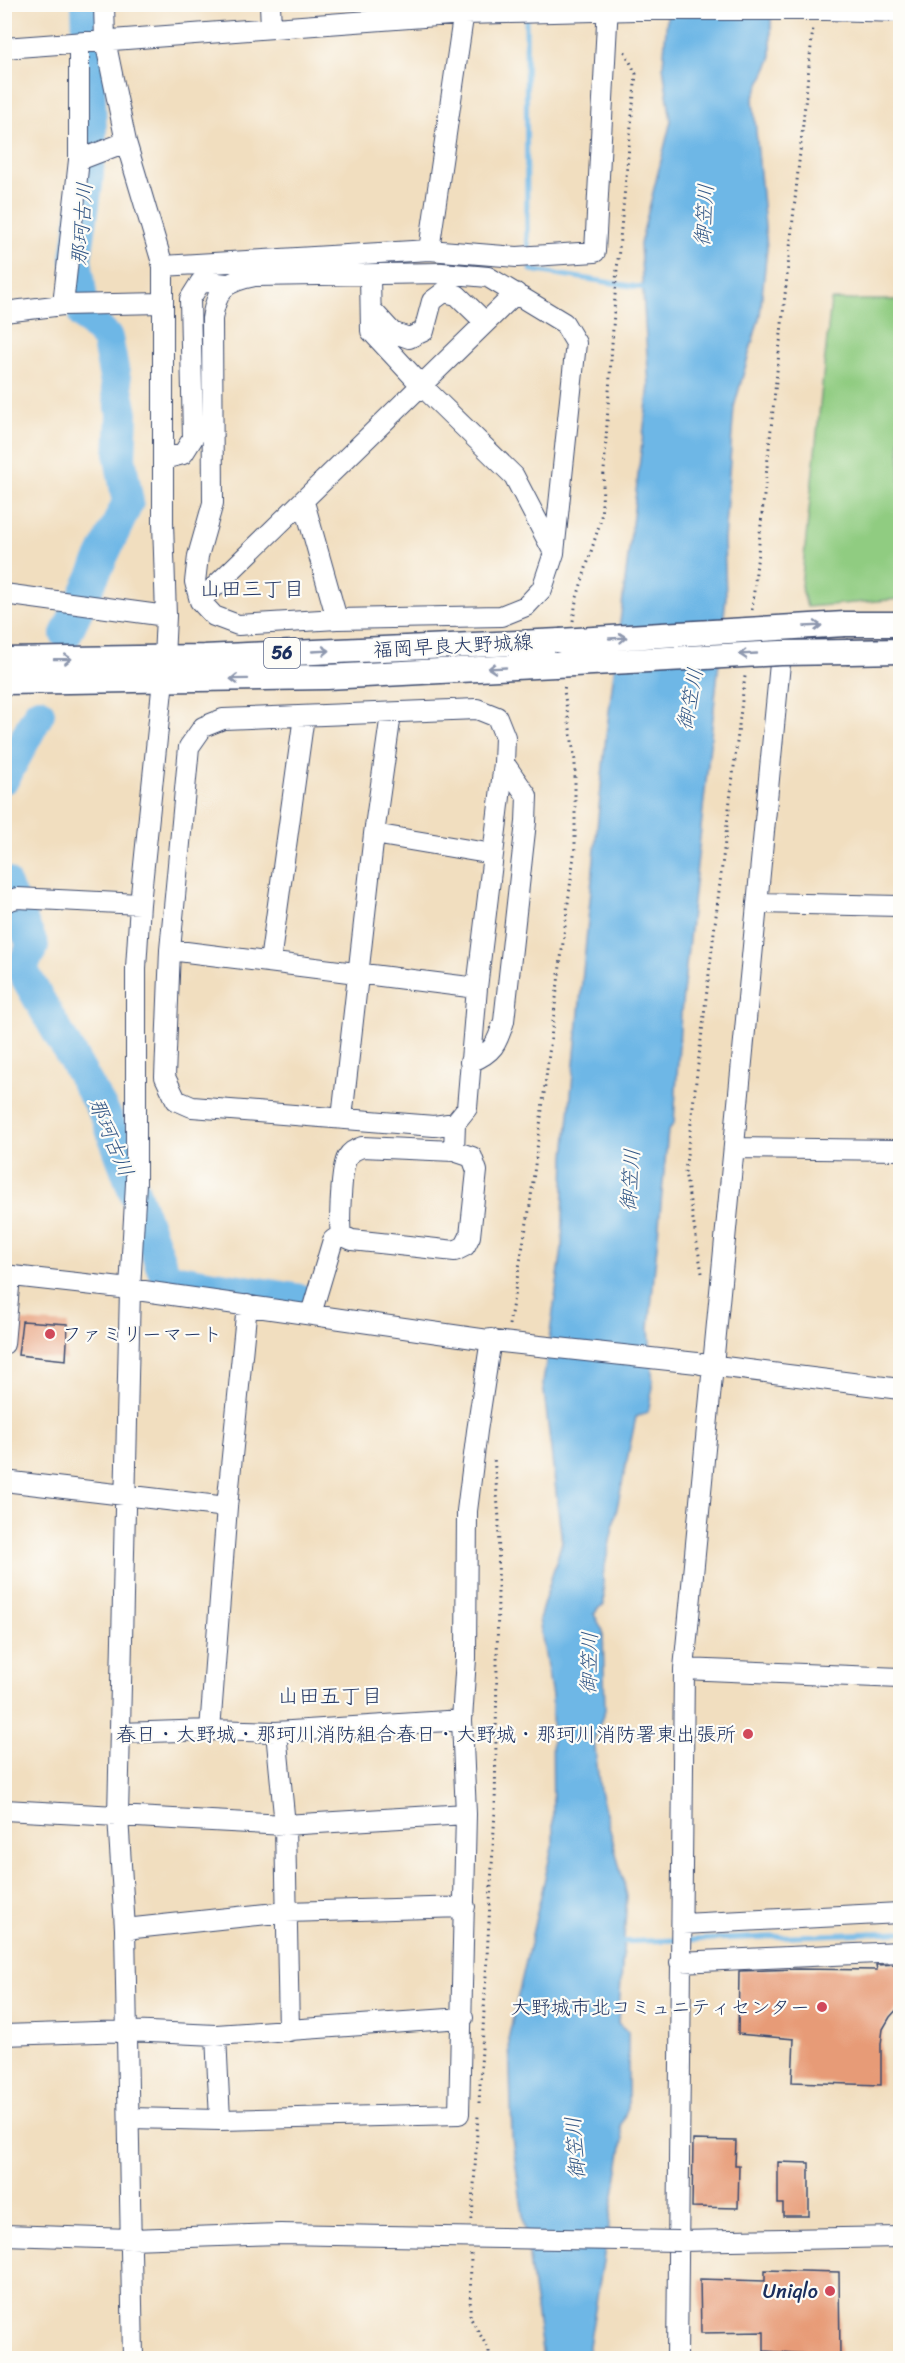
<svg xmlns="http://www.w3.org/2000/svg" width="905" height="2363" font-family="Sriracha,'Klee One',sans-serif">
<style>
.green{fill:#90cc81;stroke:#567e70;stroke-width:1.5}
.water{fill:#6eb7e6;stroke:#4473a2;stroke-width:1.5}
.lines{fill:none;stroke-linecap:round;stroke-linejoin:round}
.stream{stroke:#6eb7e6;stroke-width:5}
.river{stroke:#6eb7e6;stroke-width:32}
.building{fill:#e79b77}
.minor-casing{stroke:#3b496d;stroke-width:22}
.major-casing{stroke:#3b496d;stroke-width:27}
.path{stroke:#3b496d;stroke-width:3;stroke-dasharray:1.5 4.5;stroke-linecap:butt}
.minor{stroke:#fff;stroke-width:20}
.major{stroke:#fff;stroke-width:24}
.minor-bridge-casing{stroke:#3b496d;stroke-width:22;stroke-linecap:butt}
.major-bridge-casing{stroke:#3b496d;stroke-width:27;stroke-linecap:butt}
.minor-bridge{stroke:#fff;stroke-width:20}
.major-bridge{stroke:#fff;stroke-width:24}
.oneway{stroke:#8d97ae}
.poi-dot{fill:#d1495b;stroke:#fdfcf7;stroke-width:2}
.labels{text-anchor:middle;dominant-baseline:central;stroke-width:4.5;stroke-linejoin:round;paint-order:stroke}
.shield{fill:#fdfcf7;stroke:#5f6c8c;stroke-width:1.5}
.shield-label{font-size:18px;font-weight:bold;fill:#1b2f5e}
.street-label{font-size:20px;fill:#1b2f5e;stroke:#fdfcf7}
.poi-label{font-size:20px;fill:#1b2f5e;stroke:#fdfcf7;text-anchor:end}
.water-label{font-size:21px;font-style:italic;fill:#345887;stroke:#fdfcf7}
.neighbourhood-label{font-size:21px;fill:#1b2f5e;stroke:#fdfcf7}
</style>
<rect width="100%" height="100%" fill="#fdfcf7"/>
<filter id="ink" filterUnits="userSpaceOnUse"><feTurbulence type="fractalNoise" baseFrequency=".0167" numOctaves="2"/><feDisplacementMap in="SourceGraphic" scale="12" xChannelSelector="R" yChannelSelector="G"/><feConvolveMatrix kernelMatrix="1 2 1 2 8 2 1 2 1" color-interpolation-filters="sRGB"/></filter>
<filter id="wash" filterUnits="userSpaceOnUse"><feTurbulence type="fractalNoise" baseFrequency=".008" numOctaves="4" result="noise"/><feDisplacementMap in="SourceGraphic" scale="24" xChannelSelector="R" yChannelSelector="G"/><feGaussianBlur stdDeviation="1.35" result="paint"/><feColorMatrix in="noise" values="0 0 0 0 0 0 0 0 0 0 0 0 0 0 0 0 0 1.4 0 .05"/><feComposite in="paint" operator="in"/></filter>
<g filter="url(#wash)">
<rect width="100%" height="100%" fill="#f1debf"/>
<path class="green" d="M831 300H900V599L807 607 801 586Z"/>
<path class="water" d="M668 5H771V59L753 99 767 248 760 315 734 407 724 540 726 597 681 1013 674 1123 668 1131 649 1328 653 1387 648 1412 636 1417 603 1575 604 1604 594 1614 603 1631 605 1710 594 1739 600 1791 627 1896 618 2023 628 2032V2108L621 2125 623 2140 587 2358H543L512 2138 509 2035 553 1843 552 1696 539 1619 562 1542 543 1383 562 1248 565 1156 606 736 649 386 640 244 671 121 663 66Z"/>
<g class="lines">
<path class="stream" d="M526 15 527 236 529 252
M530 261 531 270 650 289
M686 1940 900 1932
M617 1942 677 1940"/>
<path class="river" d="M66 634 128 502 120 458 122 414 107 338 84 315 76 258 87 184 91 133 87 4
M4 778 39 713
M4 882 33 946 21 968 107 1118 166 1278 301 1300"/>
</g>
<g id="blocks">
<path class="building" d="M22 1321 68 1324 66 1360 18 1355Z
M900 1964V2006L890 2017 883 2029 881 2044V2085L792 2082 794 2039 738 2034 739 1971 798 1969 877 1970 876 1965Z
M693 2140 736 2141 735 2165H739L738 2208 692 2207Z
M778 2162 809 2163V2216H783V2204H778Z
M765 2270 839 2272 840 2356 764 2351V2332L701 2333 700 2279 765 2281Z"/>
</g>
</g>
<g filter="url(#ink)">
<use href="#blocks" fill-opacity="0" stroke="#3b496d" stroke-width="1.5"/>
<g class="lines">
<defs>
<path id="minor" d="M104 4 105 40 126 142 163 266V522L166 616 163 680 140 904 136 968V1183L130 1289 118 1816 125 1929 133 2358
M270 4 271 28
M826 10 900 12
M4 48 464 14 636 10
M79 160 126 142
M429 250 465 4
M163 266 429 250 517 257 595 252 608 4
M442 273 488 277 564 323 576 343 554 553 542 589 526 606 501 616 337 619 238 625 214 616 200 601 195 582 198 556 213 503 212 319C217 289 224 282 255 276Z
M370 275 371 331 422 386 514 476 554 553
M63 305 79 160V43
M371 309 392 332 409 338 424 331 432 301 444 292 457 295 485 322
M4 312 63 305 163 303
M163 459 183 454 193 438 190 299 200 283 208 282 227 284
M304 502 337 619
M4 594 166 616
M200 601 516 293
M374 834 493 854
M4 902 17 898 140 904
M757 903 900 906
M170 950 477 988
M270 962 304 716
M470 1062C493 1053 497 1044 504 1021L526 822 527 796 504 763
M342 1118 374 834 391 714
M734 1148 900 1150
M454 1151 455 1123 467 1108 477 988 504 763 505 737 497 717 477 709 223 719 203 727 189 747 170 950 165 1077 176 1100 192 1107 434 1126 455 1123
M4 1275 130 1289 502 1342
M311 1314 333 1240 341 1235C339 1222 341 1168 347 1158 351 1151 355 1150 362 1147L454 1151 472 1157 477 1171 470 1236 465 1246 455 1251 352 1240 341 1235
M4 1344 10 1276
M701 1364 900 1389
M4 1481 227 1507
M684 1669 900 1678
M210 1730 227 1507 247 1305
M276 1732 285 1825 289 2031
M120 1733 210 1730 276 1732 462 1720
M4 1810 285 1825 466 1814
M683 1924 900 1913
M125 1929 286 1912 465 1907
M680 1962 900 1952
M4 2035 127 2031 216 2035 463 2018
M216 2035 220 2120
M129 2118 220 2120 459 2114 466 1814 462 1720 466 1658 467 1511 477 1431 491 1339
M4 2235 131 2239 280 2234 442 2237
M679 2241 900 2237
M677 2358 684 1669 781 653"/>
<path id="major" d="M845 624H900
M849 652 900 651
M4 660 204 657 560 641
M4 682 327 677 555 665"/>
</defs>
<use href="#minor" class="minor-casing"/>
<use href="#major" class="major-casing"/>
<path class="path" d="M752 610 813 28
M573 621 576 601 601 519 616 280 636 74 624 50
M702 1273 685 1172 745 676
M509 1325 530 1205 575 847V760L564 691 565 684
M479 2103 495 1811 499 1519 494 1457
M472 2220 478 2116
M471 2254 470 2317 489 2350V2358"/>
<use href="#minor" class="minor"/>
<use href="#major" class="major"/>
<defs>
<path id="minor-bridge" d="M636 10H826
M502 1342 697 1363
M442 2237 679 2241"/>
<path id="major-bridge" d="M560 641 845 624
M555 665 781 653 849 652"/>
</defs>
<use href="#minor-bridge" class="minor-bridge-casing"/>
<use href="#major-bridge" class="major-bridge-casing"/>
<use href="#minor-bridge" class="minor-bridge"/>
<use href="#major-bridge" class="major-bridge"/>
</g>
<defs><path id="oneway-shaft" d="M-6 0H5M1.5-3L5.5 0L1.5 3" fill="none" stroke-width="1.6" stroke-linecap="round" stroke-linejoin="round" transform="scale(1.5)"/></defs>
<g class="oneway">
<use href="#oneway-shaft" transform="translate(813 626) rotate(-3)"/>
<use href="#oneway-shaft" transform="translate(618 638) rotate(-3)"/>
<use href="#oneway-shaft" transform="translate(321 651) rotate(-3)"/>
<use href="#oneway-shaft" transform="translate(748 654) rotate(177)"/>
<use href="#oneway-shaft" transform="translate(63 659) rotate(-1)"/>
<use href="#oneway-shaft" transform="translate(497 668) rotate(177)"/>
<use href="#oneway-shaft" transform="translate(239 679) rotate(179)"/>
</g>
</g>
<g class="poi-dot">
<circle cx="50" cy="1334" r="6"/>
<circle cx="748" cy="1734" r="6"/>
<circle cx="822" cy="2007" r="6"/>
<circle cx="830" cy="2291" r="6"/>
</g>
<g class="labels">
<rect class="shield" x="264" y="638" width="36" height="30" rx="4.5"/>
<g class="shield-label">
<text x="282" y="653">56</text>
</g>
<g class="street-label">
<text transform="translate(453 646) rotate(-3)">福岡早良大野城線</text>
</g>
<g class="poi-label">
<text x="62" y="1334" text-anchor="start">ファミリーマート</text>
<text x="736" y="1734">春日・大野城・那珂川消防組合春日・大野城・那珂川消防署東出張所</text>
<text x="810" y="2007">大野城市北コミュニティセンター</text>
<text x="818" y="2291">Uniqlo</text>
</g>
<g class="water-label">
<text transform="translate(704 215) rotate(-86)">御笠川</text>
<text transform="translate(82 224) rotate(-86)">那珂古川</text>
<text transform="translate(690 699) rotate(-79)">御笠川</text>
<text transform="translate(111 1137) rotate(67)">那珂古川</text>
<text transform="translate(630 1180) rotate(-86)">御笠川</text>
<text transform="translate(589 1663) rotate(-88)">御笠川</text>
<text transform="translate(575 2148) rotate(-94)">御笠川</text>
</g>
<g class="neighbourhood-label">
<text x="252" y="589">山田三丁目</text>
<text x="330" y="1696">山田五丁目</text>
</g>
</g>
<rect width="905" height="2363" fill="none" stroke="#fdfcf7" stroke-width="24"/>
</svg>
